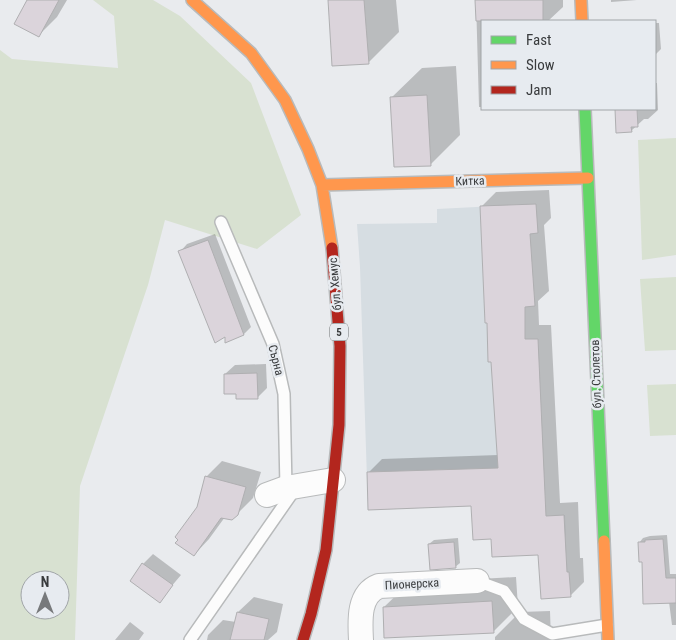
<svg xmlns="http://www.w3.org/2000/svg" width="676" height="640" font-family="'Roboto Condensed',sans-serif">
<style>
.built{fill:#d6dde2}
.green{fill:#d8e1d1;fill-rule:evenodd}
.shadow{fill:#0003}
.building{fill:#dbd4db;stroke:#afafb1}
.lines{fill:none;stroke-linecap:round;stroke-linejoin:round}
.lane-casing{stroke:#b8babb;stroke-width:14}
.street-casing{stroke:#b8babb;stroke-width:26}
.fast-casing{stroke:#b8babb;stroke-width:14}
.slow-casing{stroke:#b8babb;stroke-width:14}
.jam-casing{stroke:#b8babb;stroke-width:14}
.lane{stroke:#fcfcfc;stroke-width:11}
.street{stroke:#fcfcfc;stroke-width:24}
.fast{stroke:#63d668;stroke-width:11}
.slow{stroke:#ff974d;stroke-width:11}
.jam{stroke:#b3261e;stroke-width:11}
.labels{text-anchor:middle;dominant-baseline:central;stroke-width:5;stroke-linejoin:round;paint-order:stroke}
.shield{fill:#e7ebf0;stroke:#6d7073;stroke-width:1}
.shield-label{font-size:11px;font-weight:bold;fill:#393b3d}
.street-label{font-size:12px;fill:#393b3d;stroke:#e7ebf0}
</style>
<rect width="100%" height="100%" fill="#e9ebee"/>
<path class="built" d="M536 204 538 233 530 234 535 306 525 307V339H538L545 489 509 500 545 499 546 516 565 515 566 553 491 539 471 506 368 510 360 267 357 224 437 223V209Z"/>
<path class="green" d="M93 0H153L180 16 251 83 301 215 257 249 165 220 148 285 80 486 75 640H0V50L12 59 118 68 114 16ZM30 580H60V610H30Z
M676 138V255L642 260 638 140Z
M676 277V350L645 351 640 279Z
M676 384V435L650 436 647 385Z"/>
<path class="shadow" d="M29 0H67L57 17 39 35Z
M329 0H396L399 32 369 62Z
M476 0H563V7L548 21H482V107H479Z
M611 0H637L611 2Z
M655 23H659L661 49 655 55Z
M456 66 460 135 430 165 391 98 422 68Z
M655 83H657L658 110 648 119H644L631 131 617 132 616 109H655Z
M549 190 551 218 544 225 549 291 538 301 539 325H551L560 503 578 502 580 558H583L584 582 570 596 540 553 492 538 472 505 368 473 382 459 498 455 482 206 496 192Z
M215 234 251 327 244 334 226 341V335L180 252 187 244Z
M266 364 267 388 257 398 238 393 225 374 235 365Z
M222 461 261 472 253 498 237 514 225 517 209 539 194 555 198 508 207 476Z
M667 535 670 574H676V625H672L669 602 643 560 639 543 643 538 650 536Z
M458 538 460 563 455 567 429 544 434 540Z
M153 554 181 575 159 601 131 581 143 564Z
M516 577 518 607 493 632 384 607 409 583Z
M254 597 283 604 277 632 268 640H207L208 635 223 620 236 622 238 612Z
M550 611 551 640H495V637L520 612Z
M130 622 144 633 139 640H115Z"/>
<path class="building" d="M27 0H59L39 37 14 24Z
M328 0H364L369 64 332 66Z
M475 0H543V21H476Z
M427 95 431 166 394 167 390 97Z
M615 109H637L638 127H631L632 132 616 133Z
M536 204 538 233 530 234 535 306 525 307V339H538L546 516 564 515 567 572H569L571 597 541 599 538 555 492 557 491 539 473 540 471 506 368 510 367 472 498 468 491 362H488L487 323H485L480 206Z
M208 240 244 335 225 343V337L215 343 178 251Z
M257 373 258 399H236V394H224V374Z
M205 476 246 487 238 515 232 520 221 518 194 556 175 543 178 540 175 537 197 507Z
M663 539 666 578H676V603L643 604 642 562H639L638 542H645V540Z
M454 542 456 568 430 570 428 544Z
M142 563 173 585 160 603 130 581Z
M492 601 494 633 384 638 383 607Z
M237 612 269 619 264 640H230Z"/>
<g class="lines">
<defs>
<path id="lane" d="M221 222 273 344 284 394 286 488
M477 581 504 591 524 619 552 634 607 625
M190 640 295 489"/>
<path id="street" d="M267 495 286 488 333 480
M361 640C360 621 358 594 379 586L477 581"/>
<path id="fast" d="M585 109 604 541"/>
<path id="slow" d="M192 0 251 53 285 100 308 149 322 185 332 248
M581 0 582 21
M322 185 588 178
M604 541 608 640"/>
<path id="jam" d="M303 640 311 614 326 550 339 425 340 346 332 248"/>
</defs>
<use href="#lane" class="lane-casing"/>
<use href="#street" class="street-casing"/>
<use href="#fast" class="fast-casing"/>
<use href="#slow" class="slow-casing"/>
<use href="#jam" class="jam-casing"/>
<use href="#lane" class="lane"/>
<use href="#street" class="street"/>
<use href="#fast" class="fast"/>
<use href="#slow" class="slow"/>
<use href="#jam" class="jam"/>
</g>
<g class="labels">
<rect class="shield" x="330" y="323.5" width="18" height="17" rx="4"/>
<g class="shield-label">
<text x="339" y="332">5</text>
</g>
<g class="street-label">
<text transform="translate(470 181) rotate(-2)">Китка</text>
<text transform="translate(335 284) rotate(-95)">бул. Хемус</text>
<text transform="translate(276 360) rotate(76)">Сърна</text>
<text transform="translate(596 374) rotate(-92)">бул. Столетов</text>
<text transform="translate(412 584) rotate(-3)">Пионерска</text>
</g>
</g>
<rect x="481" y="20" width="175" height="90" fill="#e7ebf0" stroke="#a1a5a8"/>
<rect x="491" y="36" width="25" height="8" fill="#63d668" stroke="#a1a5a8"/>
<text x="526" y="45" font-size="15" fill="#393b3d">Fast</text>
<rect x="491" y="61" width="25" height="8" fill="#ff974d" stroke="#a1a5a8"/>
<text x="526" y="70" font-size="15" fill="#393b3d">Slow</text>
<rect x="491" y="86" width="25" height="8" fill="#b3261e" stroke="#a1a5a8"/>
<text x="526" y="95" font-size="15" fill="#393b3d">Jam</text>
<g transform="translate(45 595)"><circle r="24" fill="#e7ebf0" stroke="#a1a5a8"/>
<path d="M0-4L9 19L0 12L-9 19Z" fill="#77797b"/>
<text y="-8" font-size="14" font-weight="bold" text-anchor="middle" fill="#393b3d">N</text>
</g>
</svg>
